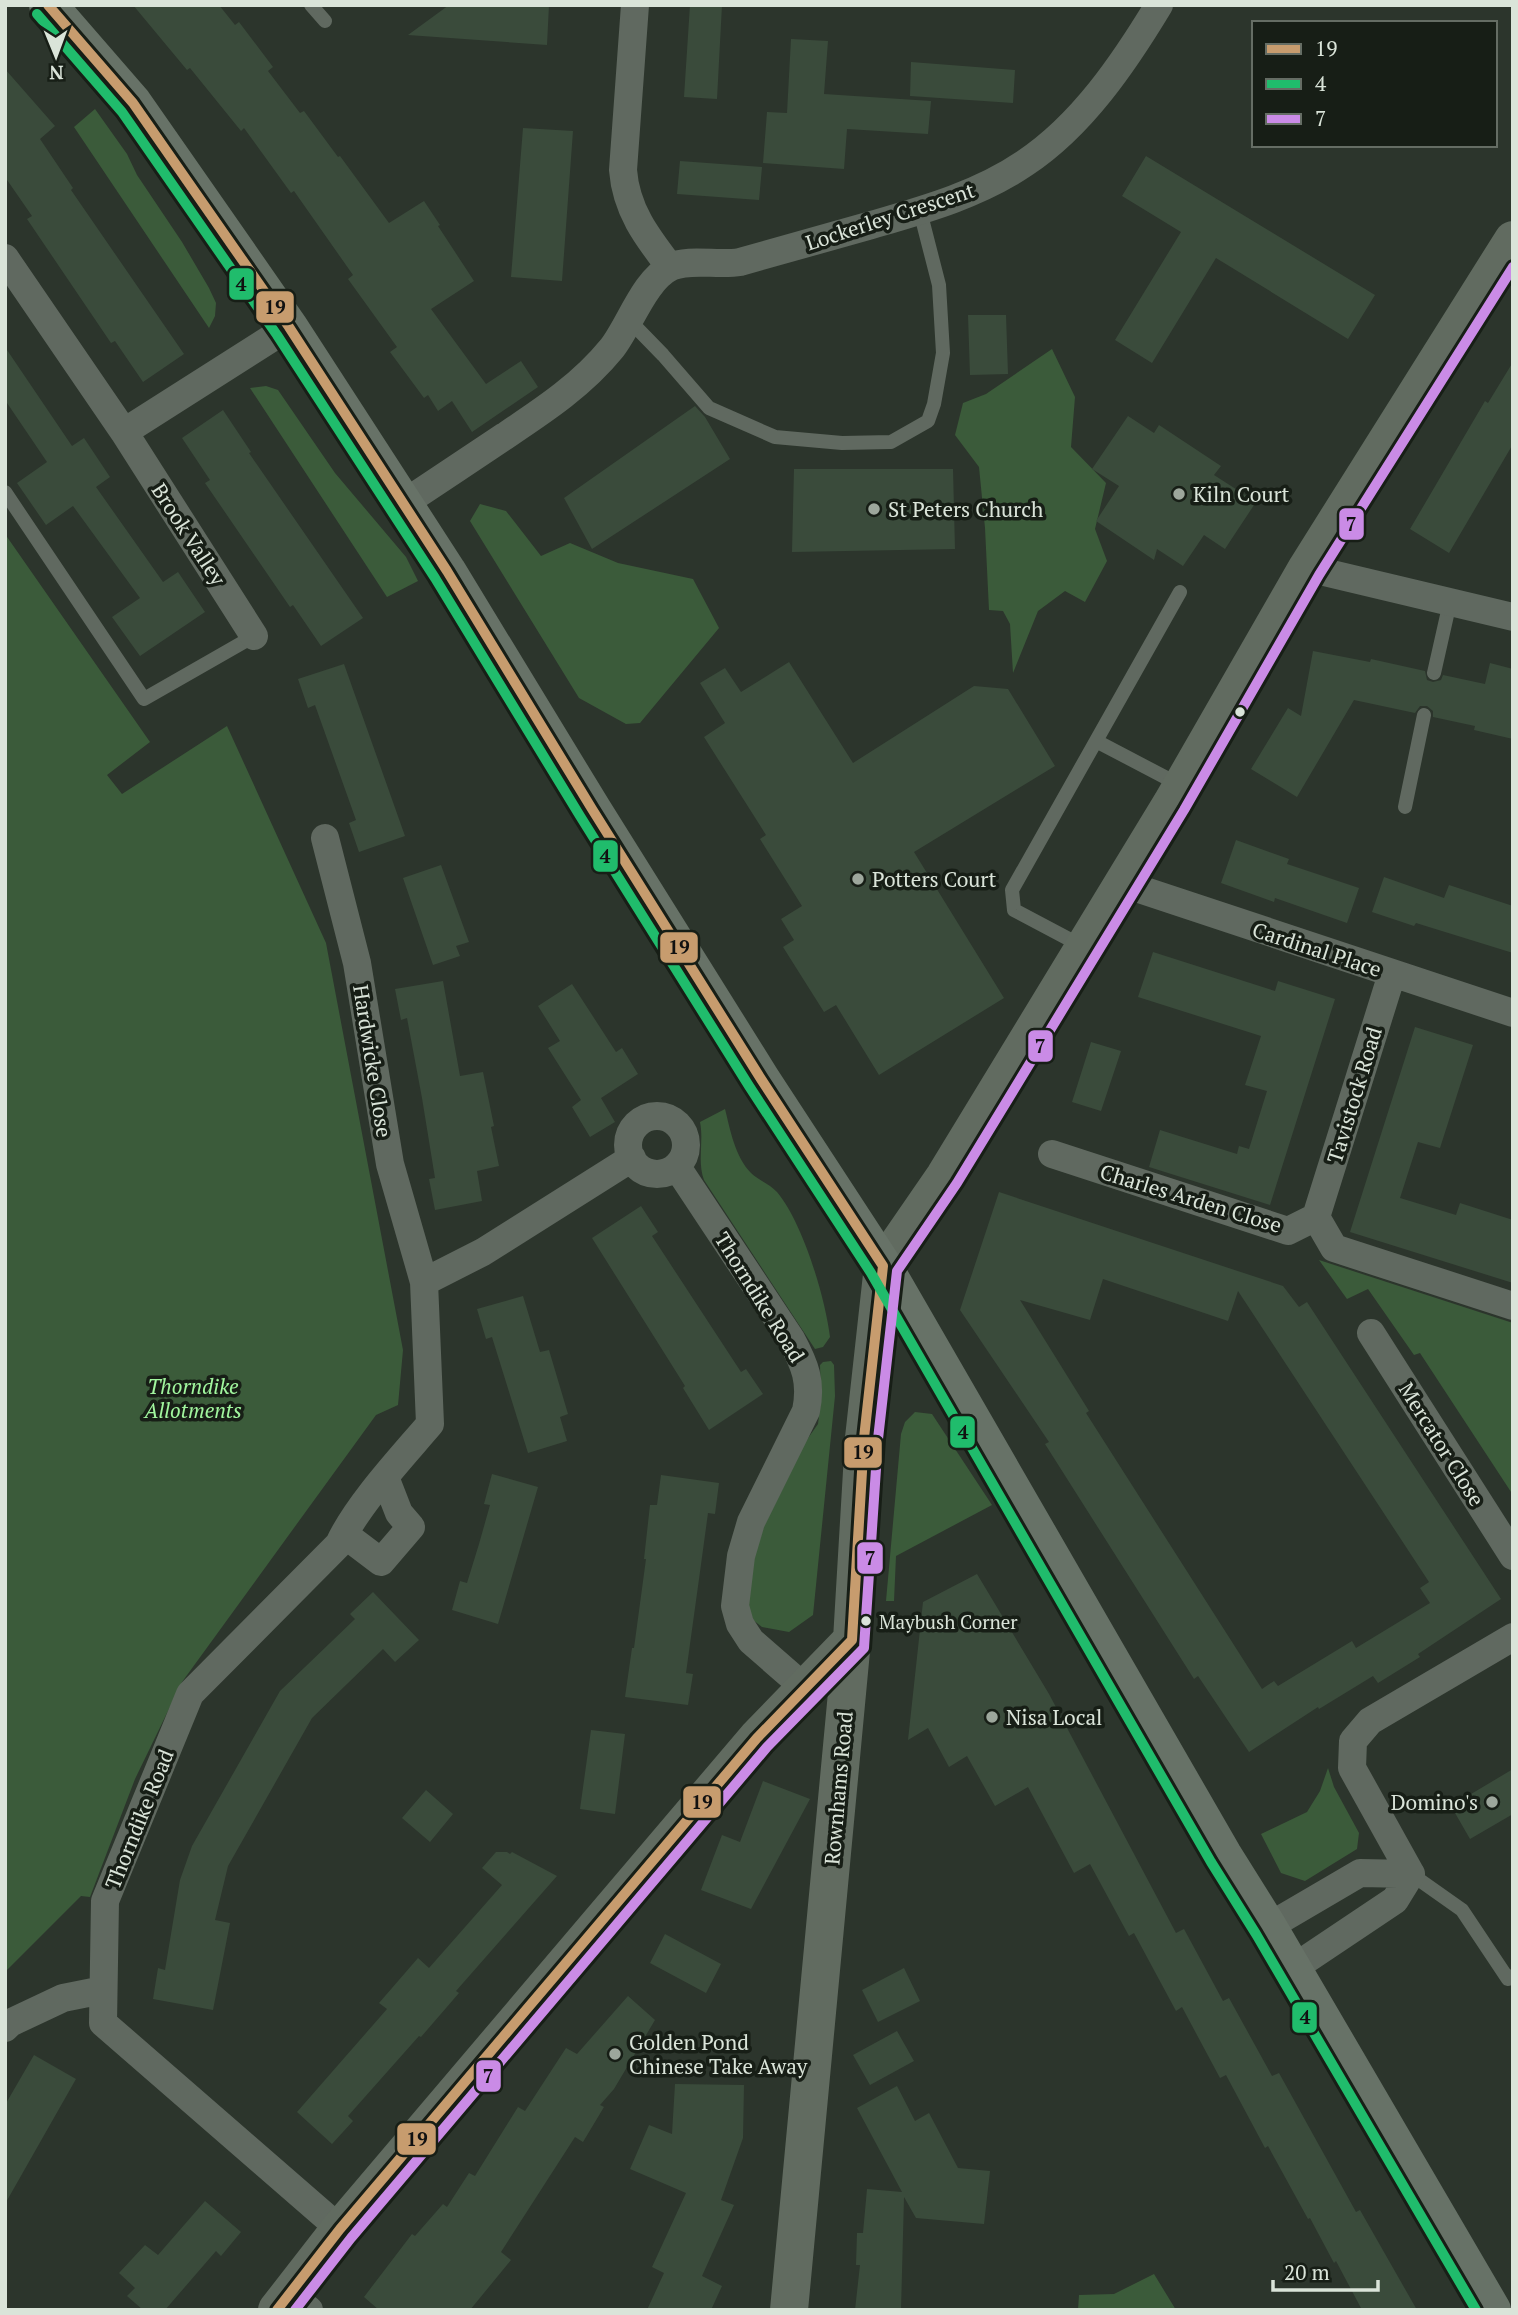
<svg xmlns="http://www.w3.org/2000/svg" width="1518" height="2315" font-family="'PT Serif',serif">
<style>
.green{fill:#3b5b3a}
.building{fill:#3a4b3b;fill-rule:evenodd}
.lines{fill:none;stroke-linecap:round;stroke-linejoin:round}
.lane{stroke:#606960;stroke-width:14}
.street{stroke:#606960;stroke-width:28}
.secondary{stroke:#616b60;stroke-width:38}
.primary{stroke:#677267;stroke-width:38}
.bus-1-casing{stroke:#171e16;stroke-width:16}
.bus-2-casing{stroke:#171e16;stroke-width:16}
.bus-3-casing{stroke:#171e16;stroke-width:16}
.bus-1{stroke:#c79c6e;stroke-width:10}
.bus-2{stroke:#20bc6c;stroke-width:10}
.bus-3{stroke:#ca8be6;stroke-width:10}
.poi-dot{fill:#9da79c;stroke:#171e16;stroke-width:2.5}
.bus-dot{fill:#dae4d9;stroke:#171e16;stroke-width:2.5}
.labels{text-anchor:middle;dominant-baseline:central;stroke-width:7;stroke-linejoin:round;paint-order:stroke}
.bus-label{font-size:19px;fill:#dae4d9;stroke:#171e16;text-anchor:start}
.street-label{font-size:21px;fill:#dae4d9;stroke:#171e16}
.poi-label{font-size:21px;fill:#dae4d9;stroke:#171e16;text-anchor:start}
.park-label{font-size:21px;font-style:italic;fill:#a1f69e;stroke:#171e16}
.line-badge{stroke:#171e16;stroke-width:2.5}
.pale-badge-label{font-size:19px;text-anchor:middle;font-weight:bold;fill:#111}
</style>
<rect width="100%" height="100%" fill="#2c352c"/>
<path class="green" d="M95 109 127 154 137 175 182 242 209 288 216 303 215 316 209 328 74 127Z
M1052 349 1075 397 1071 447 1106 483 1095 529 1107 561 1085 602 1065 591 1038 611 1013 673 1010 624 1003 611 989 610 985 528 979 467 955 435 963 403 986 394Z
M266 386 278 390 335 473 406 557 418 581 387 597 250 388Z
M480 504 506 511 541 556 570 543 618 563 693 579 719 628 640 723 626 724 579 698 470 521Z
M5 534 150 742 107 775 122 794 227 726 326 943 403 1350 398 1405 376 1415 182 1682 135 1779 90 1897 81 1896 5 1972Z
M725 1109C730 1129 735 1157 751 1173 758 1180 770 1184 777 1192 803 1223 825 1297 830 1337L823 1347 815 1349 704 1180C697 1161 704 1142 700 1122Z
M1319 1260 1513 1323V1495L1420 1353 1414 1355 1368 1289 1347 1299Z
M831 1361 834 1365 835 1396 813 1615 789 1632 762 1627 753 1620 747 1604 752 1564 764 1526 806 1441 818 1424 821 1399 820 1365 823 1362Z
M915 1412 932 1414 992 1505 896 1556 894 1601H886L901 1434 905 1422Z
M1328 1768 1334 1787 1359 1833 1357 1849 1305 1881 1281 1873 1261 1834 1307 1812 1320 1791Z
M1154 2274 1176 2310H1078L1079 2295 1114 2294Z"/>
<path class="building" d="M133 5H219L235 25 239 22 273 67 268 71 300 113 304 111 338 157 340 156 389 223 424 201 440 225 438 226 474 281 431 309 486 384 521 361 538 387 472 432 452 401 438 411 428 395 424 398 390 352 397 347 348 279 353 275 294 191 291 193 244 128 241 131 190 68 187 70Z
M449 5H549L547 45 408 35Z
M690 5H722L717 99 684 97Z
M791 39 828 41 824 94 931 101 928 134 847 129 844 169 763 163 767 112 787 113Z
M911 62 1015 70 1013 103 910 96Z
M5 69 55 126 40 139 73 188 71 190 184 354 143 382 115 341 111 343 27 219 32 216 5 177Z
M523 128 573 131 562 281 511 277Z
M1146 156 1375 295 1348 339 1216 258 1152 363 1115 340 1181 232 1122 196Z
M680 161 762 167 759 200 677 194Z
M968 315H1006L1008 374 970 375Z
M5 347 72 446 84 438 110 477 96 487 163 582 178 572 205 612 140 656 112 617 140 598 73 506 46 525 17 483 47 462 5 400Z
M1513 362V444L1449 553 1410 529 1485 401 1488 403Z
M695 406 705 417 730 459 592 549 564 498Z
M223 410 251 452 249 453 363 618 321 646 293 605 290 607 205 483 210 480 182 438Z
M1128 416 1154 433 1159 425 1221 466 1214 475 1256 502 1225 549 1204 535 1183 566 1157 549 1154 560 1096 521 1119 486 1092 469Z
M794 469H953L955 549 792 552Z
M1313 651 1370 662 1371 659 1425 671 1427 680 1433 682 1441 680 1443 675 1485 684 1490 663 1513 669V739L1474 730 1475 726 1433 717V711L1427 706H1420L1415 713 1354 700 1297 797 1251 769 1288 708 1301 716Z
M789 662 853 763 974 686 1008 689 1055 766 914 852 1004 998 879 1075 836 1005 824 1012 783 947 794 940 781 919 802 906 760 839 766 835 704 737 725 723 700 683 725 668 741 692Z
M344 664 405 836 359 852 349 823 356 820 315 705 308 708 298 679Z
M1236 840 1289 859 1287 864 1359 888 1347 923 1275 898 1274 902 1221 883Z
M441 865 469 942 456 946 460 956 433 965 403 878Z
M1384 877 1444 898 1449 885 1513 906V953L1416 923 1414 926 1372 912Z
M1153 952 1275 991 1278 981 1335 999 1270 1205 1149 1167 1160 1130 1237 1154 1239 1146 1249 1149 1267 1091 1245 1085 1261 1036 1138 997Z
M443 981 460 1076 483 1072 494 1126 491 1127 499 1166 477 1171 482 1201 435 1210 429 1179 435 1178 422 1098 407 1018 401 1020 395 989Z
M572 984 616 1052 622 1048 638 1074 601 1098 615 1122 590 1137 572 1107 581 1100 548 1048 560 1041 538 1006Z
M1415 1027 1473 1045 1440 1148 1418 1142 1400 1198 1456 1215 1460 1203 1513 1220V1283L1350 1232Z
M1091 1042 1121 1051 1101 1111 1072 1102Z
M999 1192 1283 1286 1299 1307 1307 1302 1501 1599 1418 1654 1420 1657 1378 1683 1373 1676 1319 1709 1318 1707 1249 1752 1198 1676 1194 1679 1045 1444 1049 1442 960 1310ZM1103 1279 1228 1321 1238 1291 1429 1582 1420 1588 1430 1603 1356 1648 1352 1641 1278 1686 1274 1681 1262 1689 1086 1413 1089 1411 1020 1300 1090 1320Z
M641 1206 658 1232 652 1236 741 1372 746 1369 763 1394 709 1430 683 1388 685 1386 592 1238Z
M523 1296 540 1352 549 1350 568 1414 560 1417 567 1441 528 1453 492 1337 486 1339 477 1309Z
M492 1474 538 1487 498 1624 452 1610 460 1581 467 1583 479 1544 490 1505 484 1504Z
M661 1475 719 1483 715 1514 708 1513 699 1579 686 1673 693 1674 688 1705 625 1697 632 1648H634L646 1559H644L650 1505H657Z
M977 1574 1049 1694 1176 1933 1184 1929 1223 2001 1229 1998 1272 2076 1279 2073 1356 2212 1360 2210 1417 2310H1362L1336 2261 1334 2263 1310 2218 1308 2219 1268 2146 1265 2148 1226 2075 1220 2078 1182 2007 1176 2011 1134 1933 1129 1936 1090 1864 1074 1873 1028 1787 995 1806 967 1756 949 1767 928 1728 908 1740 923 1602Z
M373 1592 419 1640 395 1662 383 1649 312 1718 228 1866 215 1920 230 1923 213 2010 153 1999 158 1968 165 1970 180 1880 192 1846 280 1691 355 1619 350 1614Z
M591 1730 625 1734 615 1814 580 1809Z
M1513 1769V1814L1470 1839 1451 1806Z
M763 1781 810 1799 751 1909 701 1890 722 1835 740 1842Z
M426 1790 453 1814 430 1842 402 1818Z
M496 1852H507L510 1854 512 1852 557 1876 456 1991 459 1993 421 2037 419 2036 348 2116 353 2121 332 2144 297 2112 387 2009 379 2003 418 1958 429 1968 502 1885 482 1868Z
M665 1934 721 1964 706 1993 650 1963Z
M904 1968 920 2001 878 2022 862 1990Z
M628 1996 655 2020 614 2089 600 2105 604 2107 583 2142 575 2137 501 2252 511 2260 470 2310H379L364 2297 412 2234 415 2236 443 2204 447 2207 469 2173 475 2176 518 2107 525 2111 566 2048 577 2054Z
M897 2031 914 2061 870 2085 853 2055Z
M34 2055 76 2079 5 2204V2105Z
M675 2084 744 2085 743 2138 721 2200 734 2205 702 2276 722 2286 711 2310H647L664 2273 652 2267 686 2193 630 2169 649 2125 672 2134Z
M897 2086 915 2121 929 2113 958 2168 990 2171 984 2224 916 2218 904 2197 901 2310H855L860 2265H856L857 2233H863L867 2189 902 2192 857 2108Z
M205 2201 241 2232 221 2256 216 2251 165 2310H143L127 2296 135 2288 119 2273 145 2245 158 2255Z"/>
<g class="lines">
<path class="lane" d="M311 5 325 21
M629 320 663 355 709 408 775 437 842 443 891 442 928 421 934 404 943 353 939 285 920 211
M5 492 144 699 254 636
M1434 673 1450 602
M1096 741 1180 785
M1405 807 1424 715
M1082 946 1014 910 1012 890 1180 592
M1411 1874 1462 1910 1508 1979 1513 1976"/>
<path class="street" d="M635 5 623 170C626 210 647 237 670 267
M5 258 124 432 254 636
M124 432 289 327
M403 504C437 481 471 459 505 436 544 410 582 385 612 348 630 325 644 280 671 267 689 258 718 266 740 262 782 250 825 238 868 226 923 210 978 195 1025 163 1082 125 1124 63 1159 5
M1307 568 1513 617
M325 838 357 963 390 1164 424 1282
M1121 883 1513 1013
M628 1145a29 29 0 1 1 58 0a29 29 0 1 1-58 0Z
M1052 1154 1288 1231 1316 1217 1334 1248 1513 1306
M677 1167 791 1339C805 1365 812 1382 806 1411L751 1522 741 1556 735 1606 740 1624 751 1641 805 1688
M1316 1217 1392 974
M1371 1333 1513 1556
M344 1534 381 1562 411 1527 399 1513 385 1477
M1411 1874 1352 1768 1353 1741 1370 1721 1513 1637
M1268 1927 1360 1873 1411 1874
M1292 1969 1395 1900 1411 1874
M5 2028 10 2023 63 1998 103 1990
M340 2229 103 2023 105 1901 190 1694 339 1544C357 1505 401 1458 430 1424L424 1282 483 1252 632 1158
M289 2295 309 2310"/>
<path class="secondary" d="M277 2310 340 2229 757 1738 852 1640
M789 2310 852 1640 864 1438 883 1266 945 1176 1172 803 1307 568 1513 240"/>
<path class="primary" d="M48 5 133 103 289 327 447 571 592 809 761 1079 883 1266 1223 1855 1268 1927 1492 2310"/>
<defs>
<path id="bus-1" d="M48 5 133 103 289 327 447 571 592 809 761 1079 883 1266
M852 1640 864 1438 883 1266
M277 2310 340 2229 757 1738 852 1640"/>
<path id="bus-2" d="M37 14 122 112 277 335 435 578 580 816 749 1086 871 1273 1211 1862 1256 1934 1476 2310"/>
<path id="bus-3" d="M295 2310 351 2238 767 1747 864 1648 878 1439 897 1271 957 1183 1184 810 1319 575 1513 267"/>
</defs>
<use href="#bus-1" class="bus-1-casing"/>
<use href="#bus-2" class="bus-2-casing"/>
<use href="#bus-3" class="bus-3-casing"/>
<use href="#bus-1" class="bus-1"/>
<use href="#bus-2" class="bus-2"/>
<use href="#bus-3" class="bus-3"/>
</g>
<g class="poi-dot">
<circle cx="1179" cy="494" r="7"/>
<circle cx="874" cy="509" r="7"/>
<circle cx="858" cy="879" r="7"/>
<circle cx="992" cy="1717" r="7"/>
<circle cx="1492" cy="1802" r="7"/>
<circle cx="615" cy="2054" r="7"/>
</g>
<g class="bus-dot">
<circle cx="1240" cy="712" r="6"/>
<circle cx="866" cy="1621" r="6"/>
</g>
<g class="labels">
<g class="bus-label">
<text x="879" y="1621">Maybush Corner</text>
</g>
<g class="street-label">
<text transform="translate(890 216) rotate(-18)">Lockerley Crescent</text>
<text transform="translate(189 534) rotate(57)">Brook Valley</text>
<text transform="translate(1317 949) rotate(18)">Cardinal Place</text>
<text transform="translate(373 1061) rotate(81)">Hardwicke Close</text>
<text transform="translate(1354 1095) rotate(-73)">Tavistock Road</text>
<text transform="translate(1191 1198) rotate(17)">Charles Arden Close</text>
<text transform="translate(760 1297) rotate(58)">Thorndike Road</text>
<text transform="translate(1442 1444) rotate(58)">Mercator Close</text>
<text transform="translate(838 1788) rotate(-85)">Rownhams Road</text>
<text transform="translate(139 1819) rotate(-68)">Thorndike Road</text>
</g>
<g class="poi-label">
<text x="1193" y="494">Kiln Court</text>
<text x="888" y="509">St Peters Church</text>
<text x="872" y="879">Potters Court</text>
<text x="1006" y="1717">Nisa Local</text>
<text x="1478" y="1802" text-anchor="end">Domino's</text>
<text x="629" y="2042">Golden Pond<tspan x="629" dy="24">Chinese Take Away</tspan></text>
</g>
<g class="park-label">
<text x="193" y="1386">Thorndike<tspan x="193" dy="24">Allotments</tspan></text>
</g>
</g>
<g class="line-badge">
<rect x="228" y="267" width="27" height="34" rx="7" fill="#20bc6c"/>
<rect x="255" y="290" width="40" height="34" rx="7" fill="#c79c6e"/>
<rect x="1338" y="507" width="27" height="34" rx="7" fill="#ca8be6"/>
<rect x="592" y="839" width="27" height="34" rx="7" fill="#20bc6c"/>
<rect x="659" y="931" width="40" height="33" rx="7" fill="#c79c6e"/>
<rect x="1027" y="1029" width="27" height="34" rx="7" fill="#ca8be6"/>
<rect x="949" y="1415" width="27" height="34" rx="7" fill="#20bc6c"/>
<rect x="843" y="1436" width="40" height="33" rx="7" fill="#c79c6e"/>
<rect x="856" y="1541" width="28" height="34" rx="7" fill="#ca8be6"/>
<rect x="682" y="1785" width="40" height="34" rx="7" fill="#c79c6e"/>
<rect x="1291" y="2001" width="27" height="33" rx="7" fill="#20bc6c"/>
<rect x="475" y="2059" width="27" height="34" rx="7" fill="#ca8be6"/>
<rect x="396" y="2122" width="41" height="34" rx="7" fill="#c79c6e"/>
</g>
<g class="pale-badge-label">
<text x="241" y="291">4</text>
<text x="275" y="314">19</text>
<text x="1351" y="531">7</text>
<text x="605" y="863">4</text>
<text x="679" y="954">19</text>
<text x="1040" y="1053">7</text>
<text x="963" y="1439">4</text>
<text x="863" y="1459">19</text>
<text x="870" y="1565">7</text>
<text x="702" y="1809">19</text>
<text x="1305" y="2024">4</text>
<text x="488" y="2083">7</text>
<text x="417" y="2146">19</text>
</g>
<rect width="1518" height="2315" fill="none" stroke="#dae4d9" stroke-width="14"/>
<rect x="1252" y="21" width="245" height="126" fill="#171e16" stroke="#656d64" stroke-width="2"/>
<rect x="1266" y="44" width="35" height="10" fill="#c79c6e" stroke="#656d64" stroke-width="2"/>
<text x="1315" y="56" font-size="21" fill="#dae4d9">19</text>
<rect x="1266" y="79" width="35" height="10" fill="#20bc6c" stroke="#656d64" stroke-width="2"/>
<text x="1315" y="91" font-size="21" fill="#dae4d9">4</text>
<rect x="1266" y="114" width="35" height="10" fill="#ca8be6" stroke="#656d64" stroke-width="2"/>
<text x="1315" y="126" font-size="21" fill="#dae4d9">7</text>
<g transform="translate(56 56) rotate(179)" stroke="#171e16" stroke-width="5" paint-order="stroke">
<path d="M0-5L12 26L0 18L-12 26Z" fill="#dae4d9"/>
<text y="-10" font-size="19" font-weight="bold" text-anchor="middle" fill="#dae4d9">N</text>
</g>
<path d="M1273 2280v10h105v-10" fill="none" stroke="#dae4d9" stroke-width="3.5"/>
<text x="1284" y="2280" font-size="21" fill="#dae4d9" stroke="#171e16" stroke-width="5" paint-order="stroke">20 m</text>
</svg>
